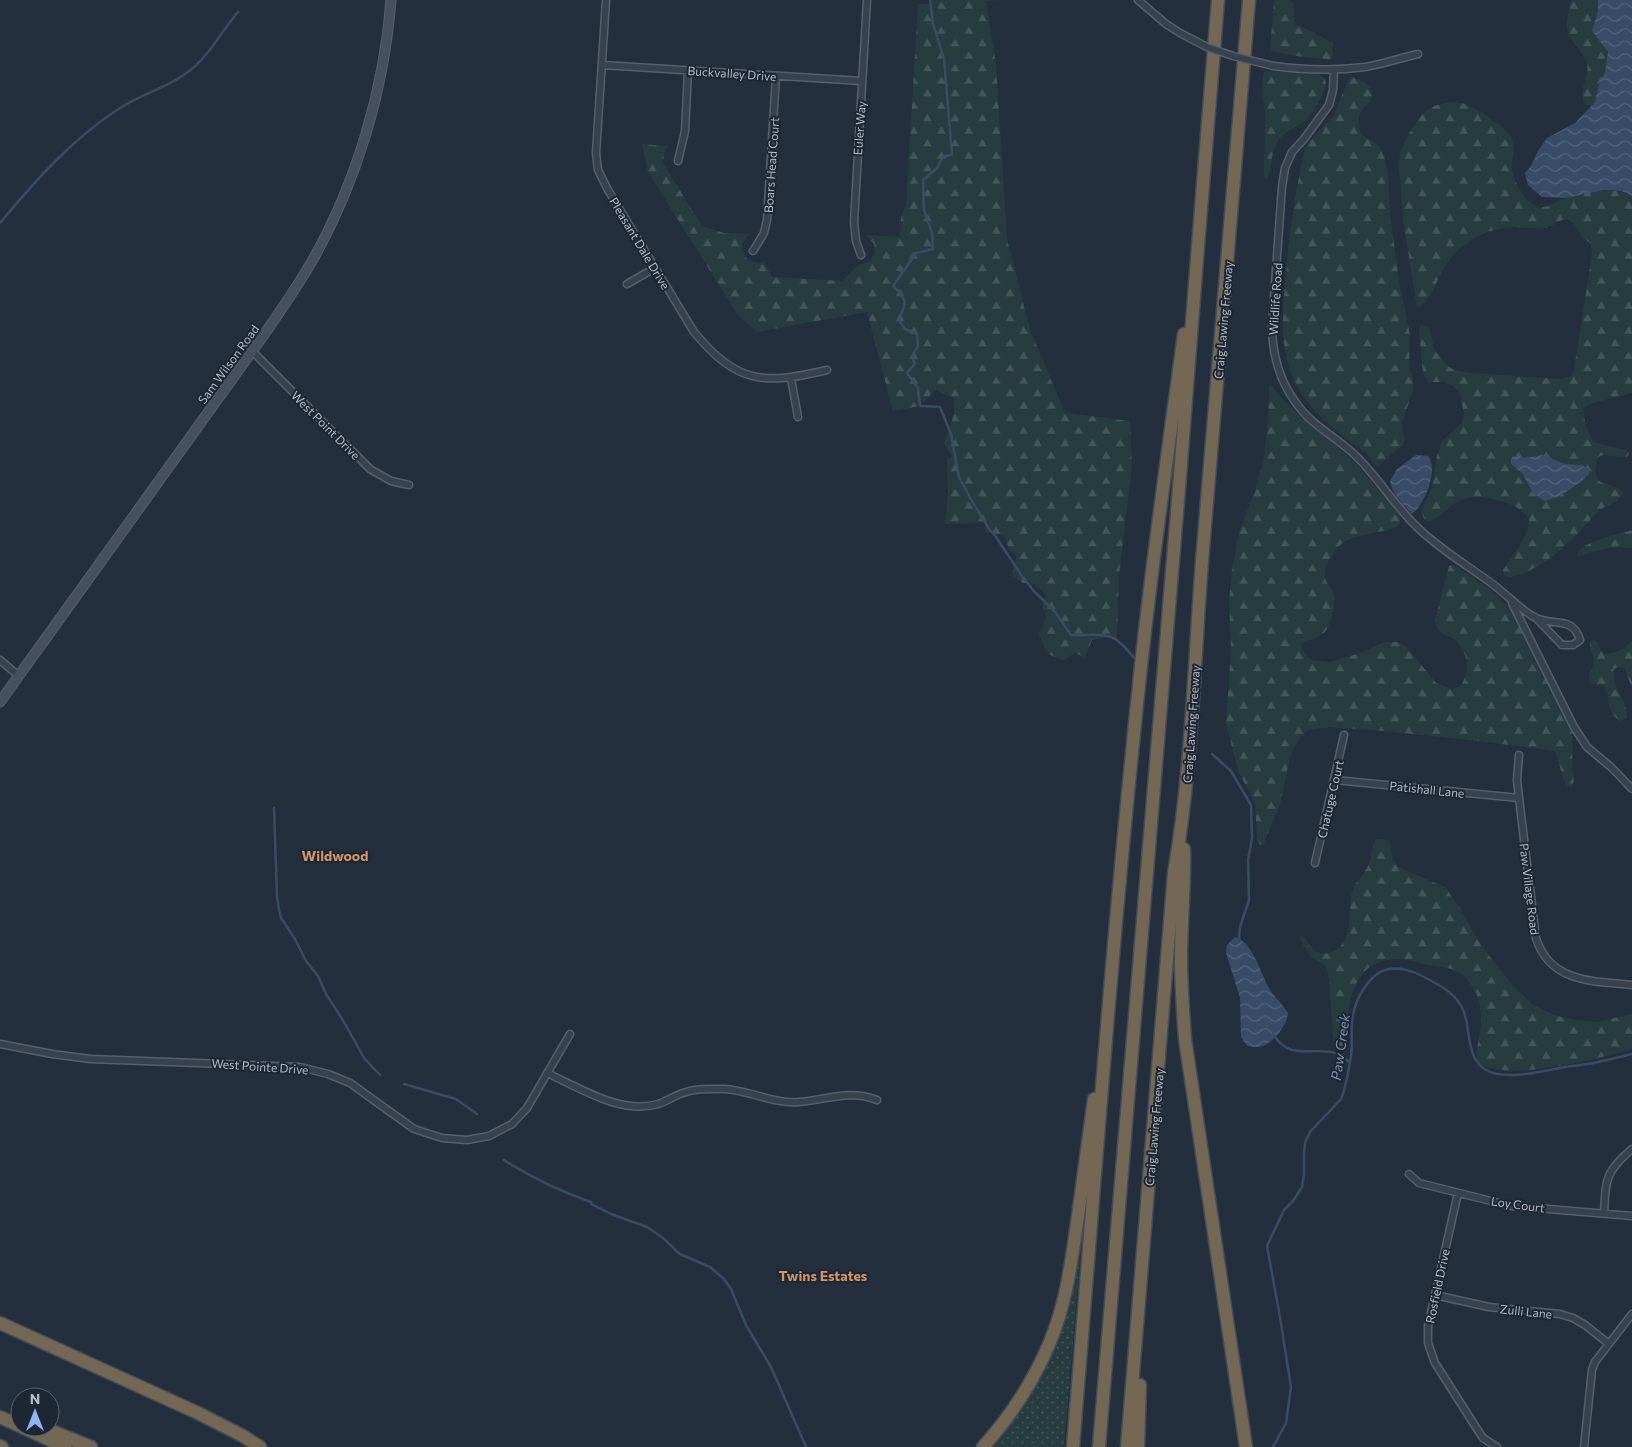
<svg xmlns="http://www.w3.org/2000/svg" width="1632" height="1447" font-family="Commissioner,sans-serif">
<style>
.green{fill:url(#green-dots)}
.forest{fill:url(#forest-firs)}
.water{fill:url(#water-waves)}
.lines{fill:none;stroke-linecap:round;stroke-linejoin:round}
.stream{stroke:#394c67;stroke-width:2.5}
.street-casing{stroke:#565f6c;stroke-width:9}
.secondary-casing{stroke:#565f6c;stroke-width:11}
.highway-casing{stroke:#434c59;stroke-width:15}
.street{stroke:#38414e;stroke-width:6}
.secondary{stroke:#465061;stroke-width:9}
.highway{stroke:#746855;stroke-width:12}
.street-bridge-casing{stroke:#565f6c;stroke-width:9;stroke-linecap:butt}
.street-bridge{stroke:#38414e;stroke-width:6}
.labels{text-anchor:middle;dominant-baseline:central;stroke-width:4;stroke-linejoin:round;paint-order:stroke}
.street-label{font-size:12px;fill:#b4bcc9;stroke:#1d2633}
.neighbourhood-label{font-size:14px;font-weight:bold;fill:#d59563;stroke:#1d2633}
.water-label{font-size:14px;font-style:italic;fill:#7c92b1;stroke:#1d2633}
</style>
<defs>
<pattern id="green-dots" width="8" height="8" patternUnits="userSpaceOnUse" patternTransform="scale(1.25)"><rect width="8" height="8" fill="#263c3f"/><path d="M2 2h.1M6 6h.1" fill="none" stroke="#435659" stroke-width="1.8" stroke-linecap="round"/></pattern>
<pattern id="forest-firs" width="22" height="20" patternUnits="userSpaceOnUse" patternTransform="scale(1.25)"><rect width="22" height="20" fill="#263c3f"/><path d="M5 1l3.5 6h-7zM16 11l3.5 6h-7z" fill="#435659"/></pattern>
<pattern id="water-waves" width="16" height="10" patternUnits="userSpaceOnUse" patternTransform="scale(1.25)"><rect width="16" height="10" fill="#394c67"/><path d="M0 5q4-4 8 0t8 0" fill="none" stroke="#53647b"/></pattern>
</defs>
<rect width="100%" height="100%" fill="#242f3e"/>
<path class="green" d="M1077 1259H1080L1064 1447H988L1040 1375Z"/>
<path class="forest" d="M930 0H1001L986 1 996 64 1007 239 1030 330 1065 413 1130 421 1132 466 1119 576 1117 638 1109 637 1092 640 1085 657 1074 653 1064 661 1048 654 1039 634 1046 616 1042 604 1046 595 1034 584 1023 583 1012 575 1017 556 1010 551 1004 536 985 532V522L945 524 948 493 947 460 952 456 944 443 954 414V398L935 390 920 406 893 411 867 312 757 332 738 315 648 172 642 144 668 146 664 152 663 163 702 226 724 233 750 234C734 247 745 266 764 262L772 277 842 281 858 265 869 262 875 253 874 244 866 235 900 237 901 216 906 206 918 4H930Z
M1274 0H1290L1293 3 1295 24 1315 33 1333 43 1332 60 1303 57 1270 51Z
M1571 0H1598V11L1592 31 1608 52 1605 72 1598 87 1595 102 1591 106 1586 105C1576 92 1590 78 1587 64 1586 58 1581 52 1577 47 1562 29 1567 22 1571 0Z
M1265 71C1274 71 1283 72 1292 72 1309 73 1336 69 1322 96 1318 104 1313 113 1307 119 1299 126 1287 130 1279 139 1270 151 1273 167 1267 179L1264 178C1264 156 1265 135 1265 114 1265 101 1259 82 1265 71Z
M1352 77 1366 83 1372 91V97L1370 102 1363 108 1359 116V127L1361 134 1378 145 1384 156 1388 173 1390 214 1400 286 1410 335 1409 368 1413 379V390L1402 423V432L1405 438 1403 445 1378 466C1372 464 1371 457 1366 453 1362 450 1358 447 1354 444 1327 425 1301 402 1290 370 1278 336 1284 298 1287 262 1291 224 1296 187 1305 149L1310 141 1334 115 1348 80Z
M1450 102C1453 102 1457 102 1461 103 1473 105 1509 129 1513 140 1516 150 1511 160 1512 170 1513 180 1524 200 1534 205 1548 212 1561 198 1573 195 1594 190 1613 187 1632 196V393L1589 404 1583 409 1585 422 1593 442 1625 450 1629 453 1627 457 1603 455 1598 457C1588 490 1609 480 1624 492L1617 501 1599 510 1574 538 1551 558 1526 573 1510 577 1504 575 1503 570C1511 559 1529 535 1529 522 1528 507 1493 497 1480 497 1475 496 1467 499 1461 500 1450 504 1443 516 1429 521L1424 519 1421 511 1432 488 1437 455 1442 441 1462 423 1464 414 1460 394 1453 386 1444 382H1428L1423 374 1419 330 1421 325 1429 327 1434 349 1445 364 1454 370 1471 373 1560 379 1570 377 1574 370 1592 254 1591 244C1588 242 1585 239 1582 237 1577 231 1577 223 1568 220 1561 217 1553 227 1544 228 1530 229 1516 226 1502 228 1483 231 1459 245 1448 262 1437 277 1435 293 1420 307H1417L1403 220 1399 164 1400 152 1409 133 1423 113 1434 106Z
M1270 384C1288 409 1315 427 1338 447 1360 467 1379 490 1399 513 1400 516 1401 520 1399 524 1391 535 1349 530 1336 550 1332 556 1326 563 1325 570 1323 583 1331 585 1334 595 1336 603 1330 626 1325 632 1320 636 1310 640 1304 642L1301 644 1302 650 1311 660 1331 662 1363 652 1384 642H1397L1406 646 1436 683 1451 689 1461 686C1468 672 1470 661 1461 648 1460 646 1459 643 1457 641 1447 633 1439 638 1435 620L1449 566 1455 565 1497 595 1509 607 1523 631 1573 735 1572 770 1574 781 1572 787 1566 786 1555 751 1479 741 1373 730 1329 727 1309 730 1300 738 1291 753 1280 804 1263 845H1260L1257 839 1255 803 1239 773 1226 724 1231 649 1229 602 1232 570 1239 532 1256 488 1264 457 1268 420 1269 385Z
M1632 530V548C1613 546 1597 549 1579 557L1577 554C1583 541 1619 534 1632 530Z
M1595 640 1598 643 1600 649 1605 654C1617 653 1624 649 1632 641V688L1624 668 1619 667 1614 669C1610 687 1629 701 1627 718L1620 721C1604 710 1612 701 1604 686L1591 684C1585 674 1593 670 1594 661 1594 654 1589 649 1590 641Z
M1376 839 1390 840 1393 860 1398 867 1445 887 1460 908 1480 944 1514 987 1533 1005 1554 1015 1578 1021 1596 1022 1632 1014V1049C1600 1058 1513 1081 1483 1065 1480 1063 1477 1061 1477 1057 1476 1051 1478 1044 1479 1038 1482 1025 1482 1006 1476 993 1472 986 1467 977 1460 973 1449 967 1438 966 1427 965 1421 964 1415 961 1408 960 1392 957 1371 961 1361 976 1347 995 1349 1022 1343 1045L1338 1049 1334 1047 1330 997V985L1328 973 1325 965 1310 956 1299 938 1301 936 1304 937C1310 946 1316 956 1328 953 1356 947 1347 911 1352 892 1355 882 1364 875 1368 866 1372 857 1371 847 1376 839Z"/>
<path class="water" d="M1598 0H1632V196L1622 191 1604 190 1565 198 1542 197 1528 185 1525 173 1531 166 1538 151 1547 138 1575 123 1595 102 1598 87 1605 72 1608 52 1592 31 1598 11Z
M1416 455 1428 456C1439 468 1425 505 1412 514 1403 504 1392 494 1390 481L1397 469Z
M1543 455 1565 464 1582 465 1590 470 1589 474C1579 484 1559 499 1544 501L1533 493 1522 473 1511 464V459L1513 456H1518L1524 458Z
M1235 937C1252 941 1261 974 1269 988 1274 997 1283 1004 1288 1013 1287 1025 1274 1042 1263 1046 1258 1048 1252 1047 1247 1046L1241 1037 1240 998 1226 953 1227 945Z"/>
<g class="lines">
<path class="stream" d="M930 0 933 24 944 59 952 154 942 158 938 167 923 180 924 210 932 233 933 249 916 253 893 286C907 299 908 303 898 319L905 329 917 334 918 346 912 357 915 364 907 373 918 388 920 406 940 407 951 434 959 477 969 496 989 529 996 537 1022 576 1033 590 1055 612 1071 635C1077 636 1080 635 1087 635 1113 633 1119 639 1134 658
M0 223C35 181 73 138 120 108 143 93 172 86 193 68 212 52 222 30 238 12
M1212 754 1231 771 1251 805 1252 838 1248 860 1249 900 1240 927 1239 941
M274 808 277 896 279 910 281 918 295 939 306 961 318 976 326 994 344 1022 364 1058 380 1075
M1273 1033C1288 1062 1313 1046 1335 1053 1341 1054 1345 1058 1349 1062
M404 1084 456 1099 477 1114
M504 1160C532 1178 559 1191 591 1202V1204L611 1214 647 1227 663 1238 680 1254 710 1267 724 1279 731 1289 746 1325 771 1367 806 1447
M1273 1447 1286 1423 1291 1387 1280 1317 1267 1246 1284 1210 1293 1201 1302 1187 1304 1174V1152L1305 1143 1310 1132 1341 1099 1343 1094C1347 1081 1349 1069 1351 1056 1353 1043 1350 1028 1353 1015 1356 998 1370 972 1389 969 1399 967 1413 971 1422 976 1438 984 1458 994 1464 1012 1471 1032 1466 1058 1486 1070 1504 1081 1546 1071 1565 1067 1570 1066 1575 1066 1580 1065 1597 1063 1615 1058 1632 1054"/>
<defs>
<path id="street" d="M606 0 596 153 598 170 608 190 694 332C737 384 764 385 827 370
M1138 0 1166 24 1180 33
M602 65 862 81
M1273 66C1304 70 1334 71 1365 67 1383 64 1400 58 1418 54
M1334 70 1333 90 1329 105 1304 139 1292 152 1285 168 1282 187 1272 325C1272 353 1279 380 1296 403 1311 425 1336 437 1355 455 1378 477 1394 505 1417 527 1440 550 1469 566 1495 586 1508 596 1520 609 1534 617 1552 627 1573 615 1580 640L1573 645H1562L1535 617
M678 161 685 131 688 70
M753 251 764 233 767 220 776 76
M861 255 856 241 854 222 867 0
M627 284 655 268
M252 351 370 469 391 481 409 485
M791 378 798 417
M1512 603 1574 727 1587 747 1612 768 1632 789
M0 660 19 676
M1519 755 1517 780 1519 798 1536 938C1550 983 1593 981 1632 985
M1335 780 1519 798
M1315 863 1344 735
M0 1044 52 1054 90 1059 300 1067 328 1074 350 1083 414 1129 442 1138 467 1140 489 1136 512 1124 527 1108 570 1034
M547 1073C580 1088 621 1115 658 1104 667 1101 674 1096 683 1093 696 1088 710 1089 724 1089 749 1090 773 1104 799 1102 826 1100 850 1089 877 1100
M1409 1174 1419 1183 1511 1206 1632 1216
M1458 1193 1428 1326V1343L1435 1363 1479 1432 1483 1438 1497 1447
M1604 1213C1606 1179 1605 1172 1632 1149
M1435 1295 1489 1307 1560 1314 1573 1318 1585 1325 1609 1344
M1584 1447 1592 1370 1595 1362 1632 1314"/>
<path id="secondary" d="M0 702 263 336C280 312 296 288 311 263 356 184 384 91 391 0"/>
<path id="highway" d="M1184 849C1185 885 1181 921 1181 958 1181 985 1183 1012 1185 1039L1246 1447
M0 1323 198 1413 243 1436 260 1447
M0 1417 20 1426
M22 1427 65 1447
M42 1427 91 1447
M0 1446 2 1447
M983 1447C1011 1416 1034 1380 1050 1342 1066 1304 1071 1264 1077 1223 1083 1182 1088 1141 1094 1099
M1073 1447C1094 1193 1112 938 1139 685 1151 568 1168 451 1184 334
M1099 1447 1180 476C1193 317 1204 159 1218 0
M1127 1447 1174 873C1192 770 1194 665 1202 561 1217 374 1234 187 1249 0
M1138 1447 1140 1385"/>
</defs>
<use href="#street" class="street-casing"/>
<use href="#secondary" class="secondary-casing"/>
<use href="#highway" class="highway-casing"/>
<use href="#street" class="street"/>
<use href="#secondary" class="secondary"/>
<use href="#highway" class="highway"/>
<defs>
<path id="street-bridge" d="M1180 33 1207 47 1233 56 1273 66"/>
</defs>
<use href="#street-bridge" class="street-bridge-casing"/>
<use href="#street-bridge" class="street-bridge"/>
</g>
<g class="labels">
<g class="street-label">
<text transform="translate(732 73) rotate(4)">Buckvalley Drive</text>
<text transform="translate(859 128) rotate(-86)">Euler Way</text>
<text transform="translate(771 165) rotate(-86)">Boars Head Court</text>
<text transform="translate(640 243) rotate(59)">Pleasant Dale Drive</text>
<text transform="translate(1275 299) rotate(-86)">Wildlife Road</text>
<text transform="translate(1223 320) rotate(-85)">Craig Lawing Freeway</text>
<text transform="translate(228 364) rotate(-54)">Sam Wilson Road</text>
<text transform="translate(326 425) rotate(45)">West Point Drive</text>
<text transform="translate(1191 724) rotate(-86)">Craig Lawing Freeway</text>
<text transform="translate(1427 789) rotate(6)">Patishall Lane</text>
<text transform="translate(1330 799) rotate(-77)">Chatuge Court</text>
<text transform="translate(1530 889) rotate(83)">Paw Village Road</text>
<text transform="translate(260 1066) rotate(4)">West Pointe Drive</text>
<text transform="translate(1154 1127) rotate(-85)">Craig Lawing Freeway</text>
<text transform="translate(1518 1204) rotate(8)">Loy Court</text>
<text transform="translate(1437 1286) rotate(-78)">Rosfield Drive</text>
<text transform="translate(1526 1311) rotate(6)">Zulli Lane</text>
</g>
<g class="neighbourhood-label">
<text x="335" y="855">Wildwood</text>
<text x="823" y="1275">Twins Estates</text>
</g>
<g class="water-label">
<text transform="translate(1340 1047) rotate(-82)">Paw Creek</text>
</g>
</g>
<g transform="translate(35 1412)"><circle r="24" fill="#1d2633" stroke="#59626f"/>
<path d="M0-4L9 19L0 12L-9 19Z" fill="#8ab4f8"/>
<text y="-8" font-size="14" font-weight="bold" text-anchor="middle" fill="#b4bcc9">N</text>
</g>
</svg>
